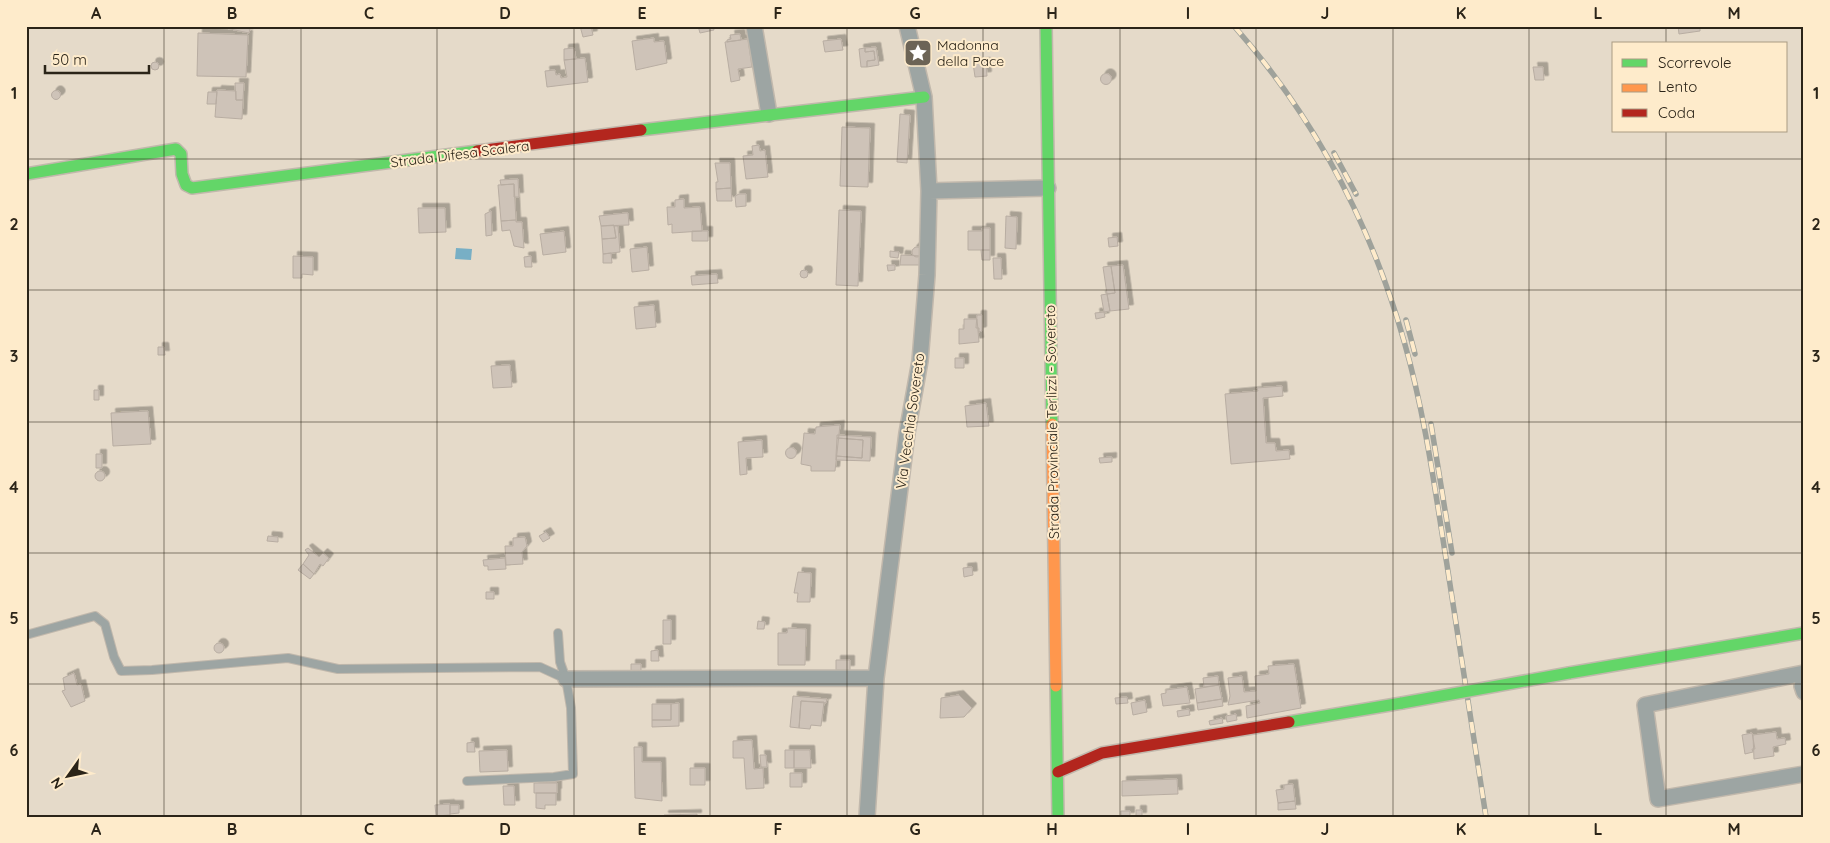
<svg xmlns="http://www.w3.org/2000/svg" width="1830" height="843" font-family="Quicksand,sans-serif">
<style>
.water{fill:#78afc5}
.building{fill:#cec3b8;stroke:#b8ada2;filter:url(#shadow)}
.lines{fill:none;stroke-linecap:round;stroke-linejoin:round}
.lane-casing{stroke:#c1b8ac;stroke-width:10}
.street-casing{stroke:#c1b8ac;stroke-width:18}
.fast-casing{stroke:#c1b8ac;stroke-width:14}
.slow-casing{stroke:#c1b8ac;stroke-width:14}
.jam-casing{stroke:#c1b8ac;stroke-width:14}
.lane{stroke:#9da5a3;stroke-width:8}
.street{stroke:#9da5a3;stroke-width:15}
.fast{stroke:#63d668;stroke-width:11}
.slow{stroke:#ff974d;stroke-width:11}
.jam{stroke:#b3261e;stroke-width:11}
.rail-casing{stroke:#9fa29b;stroke-width:5.5}
.rail{stroke:#feebcb;stroke-width:4;stroke-dasharray:11;stroke-linecap:butt}
.fast-bridge-casing{stroke:#c1b8ac;stroke-width:14;stroke-linecap:butt}
.fast-bridge{stroke:#63d668;stroke-width:11}
.grid{fill:none;stroke:#2b2418;stroke-width:1;stroke-opacity:0.55}
.labels{text-anchor:middle;dominant-baseline:central;stroke-width:4;stroke-linejoin:round;paint-order:stroke}
.poi-label{font-size:14px;fill:#2b2418;stroke:#feebcb;text-anchor:start}
.street-label{font-size:14px;fill:#2b2418;stroke:#feebcb}
.neatline{fill:none;stroke:#2b2418;stroke-width:2}
.grid-label{font-size:16px;text-anchor:middle;font-weight:bold;fill:#2b2418}
</style>
<defs>
<filter id="shadow"><feDropShadow dx="4.5" dy="-4.5" stdDeviation="0" flood-color="#0004"/></filter>
</defs>
<rect width="100%" height="100%" fill="#e5dac9"/>
<path class="water" d="M456 248 472 249 471 260 455 259Z"/>
<path class="building" d="M216 26H238L250 29 249 33Z
M580 26H591L593 35 583 37Z
M698 26H713L714 30 700 33Z
M1678 26H1700V31L1679 34Z
M198 33 248 35 246 77 197 76Z
M740 34 741 40 727 42V40L731 39 730 35Z
M654 38V42L664 41 667 63 636 70 632 41Z
M748 39 752 67 738 69 740 80 731 82 725 42Z
M841 39 843 50 825 52 823 41Z
M876 47 879 65 867 67V61L875 60 874 51 865 52V48Z
M574 48 576 59 564 60V49Z
M865 48V52L874 51 875 60 867 61V67H861L859 49Z
M585 58 588 82 547 87 545 71 555 70 556 75 560 74 561 78 567 77 564 60Z
M986 62 987 76 975 77 973 63Z
M151 66a4 4 0 1 1 8 0a4 4 0 1 1-8 0Z
M1533 67H1543L1544 80H1535Z
M1100.5 79a5.5 5.5 0 1 1 11 0a5.5 5.5 0 1 1-11 0Z
M235 83H244L243 100H236Z
M217 90 236 91V100H243L242 119 215 117Z
M51.5 95a4.5 4.5 0 1 1 9 0a4.5 4.5 0 1 1-9 0Z
M208 92H217L216 104H207Z
M900 114 910 115 907 163 897 162Z
M842 127 870 128 868 187 840 186Z
M759 145 760 151 765 150 768 177 746 179 743 156 753 155 752 146Z
M715 163H730L731 188 716 189V182H718Z
M518 179 519 197H514V184L501 185 500 180Z
M514 184 516 220 501 221 498 185Z
M731 188 732 201H717L716 189Z
M739 194H746V206L736 207 735 196Z
M684 199V208L700 207 702 231 672 233V224L668 225 667 207H675V200Z
M418 208H445L446 232 419 233Z
M839 210 861 211 858 286 836 285Z
M491 211 492 235 486 236 485 214Z
M626 213H628L629 225 601 226 599 216Z
M1006 216 1017 217 1016 249 1005 248Z
M516 220V222H522L524 248 514 246 510 230 502 231 501 221Z
M614 225 616 238 602 239 601 226Z
M614 226H618L620 252 603 254 602 239 616 238Z
M982 228H990V250H968V231H982Z
M564 231 566 252 543 255 540 234Z
M692 231H708V241H692Z
M1117 237 1118 246 1109 247 1108 238Z
M647 247 649 270 632 272 630 249Z
M912 252a5 5 0 1 1 10 0a5 5 0 1 1-10 0Z
M981 250H990V260H982Z
M890 251 899 252 898 258 890 257Z
M611 253 612 263H603V254Z
M901 255 922 256V265H900Z
M293 256 313 257V275L302 274V278H293Z
M531 256 532 267H525L524 257Z
M993 258H1001L1002 279H994Z
M887 265H895V270L888 271Z
M1123 265 1129 309 1110 311 1107 294 1115 293 1111 266Z
M1111 266 1115 293 1107 294 1103 267Z
M800 274a4 4 0 1 1 8 0a4 4 0 1 1-8 0Z
M717 274 718 283 692 285 691 276Z
M1107 294 1110 311 1104 312 1101 295Z
M654 305 656 327 636 329 634 307Z
M1104 312 1105 317 1096 319 1095 313Z
M977 315H982V331L979 332V328H976Z
M964 319H977L979 342 959 344V329H964Z
M158 347H164L165 355H158Z
M955 358H964V368H955Z
M510 365 512 387 493 388 491 366Z
M1282 386 1283 396 1263 398 1266 443H1275L1276 451 1289 450 1290 459 1231 464 1225 394 1258 391 1257 388Z
M94 390H99V400H94Z
M986 403 989 426 967 427 965 406Z
M148 411 151 444 113 446 111 413Z
M840 425 835 471H811V466L801 464 804 433 815 434 816 427Z
M837 435 871 437 870 461 836 460V456L862 458 863 440 837 438Z
M837 438 863 440 862 458 836 456Z
M762 440 763 457 746 458 747 474 740 475 738 442Z
M785.5 453a5.5 5.5 0 1 1 11 0a5.5 5.5 0 1 1-11 0Z
M96 454H102V468H96Z
M1112 457V462L1100 463 1099 458Z
M95 476a5 5 0 1 1 10 0a5 5 0 1 1-10 0Z
M546 532 550 538 543 542 539 536Z
M268 536 278 537V542L267 541Z
M525 537 527 546 522 552 523 564 506 565 505 546H513V538Z
M308 548 319 557 323 553 329 558 323 566 320 564 314 574 303 564 309 555 305 550Z
M505 558 506 569 488 570V566H484L483 560Z
M303 564 314 574 310 579 298 570Z
M972 567 973 575 964 577 963 568Z
M798 572 811 573 810 602H797L798 593H794Z
M486 592H494V599H486Z
M663 620H671V644H663Z
M758 621 765 622 764 629H757Z
M788 628 806 629 805 665H778V633H787Z
M214 648a5 5 0 1 1 10 0a5 5 0 1 1-10 0Z
M658 650 659 661H651V651Z
M836 660H850V670H836Z
M631 664H641V672H631Z
M1294 664 1301 708 1247 718 1246 706 1260 703 1259 700 1228 705 1230 696 1228 678 1242 676 1244 692 1256 691 1255 676 1269 674 1268 666Z
M74 673 77 685 81 684 85 701 71 707 62 691 65 690 63 678Z
M1218 676 1219 685 1204 687 1203 678Z
M1219 685 1222 699 1197 703 1195 689Z
M1187 687 1190 703 1163 706 1161 694 1166 693V690Z
M959 695 972 708 964 717 940 718 941 698Z
M793 696 827 699 826 703 801 701 799 728 790 727Z
M1127 697 1128 703 1116 704 1115 698Z
M1222 699 1223 706 1198 710 1197 703Z
M1145 700 1147 712 1133 715 1131 703Z
M801 701 824 702 821 726 811 725 810 729 799 728Z
M679 703V726L652 727V720H671V704Z
M652 704H671V720H652Z
M1189 709 1190 715 1178 717 1177 711Z
M1236 714 1237 720 1227 722 1226 716Z
M1222 718 1223 723 1210 725 1209 721Z
M1776 732 1777 739 1785 738 1786 744 1773 747 1774 756 1754 759 1753 735Z
M1752 733 1755 749H1752L1753 752 1745 754 1742 735Z
M752 740 754 769 763 768 764 788 746 789 744 758H733V741Z
M474 742 475 752H467V743Z
M634 747H642V762H661L662 801 635 798Z
M507 750 508 771 480 772 479 751Z
M785 750H794V768H785Z
M794 750H810L811 768H794Z
M760 755H766L767 767H761Z
M690 768H705V785H690Z
M790 773H802V787H790Z
M1177 779 1178 794 1122 796V781Z
M534 783H557V793H534Z
M1293 784 1295 801 1278 803 1276 790 1284 789V785Z
M503 786H514L515 805H504Z
M536 793H556V805H545V809L536 808Z
M1295 801 1296 809 1278 810V803Z
M450 804V815L436 816 435 805Z
M450 805H459V813L450 814Z
M1136 810H1142V817H1136Z
M1121 811H1130V817H1121Z
M697 814V817H664V815Z"/>
<g class="lines">
<defs>
<path id="lane" d="M26 635 95 616 105 624 114 657 121 671 152 670 288 658 338 669 540 667 566 679
M467 781 554 777 573 774 571 708 566 679 560 662 558 633"/>
<path id="street" d="M754 26 769 114
M929 191 1048 188
M1804 673 1645 705 1658 799 1804 774
M566 679 876 678
M1802 686 1804 692
M867 817 876 678 907 433 920 361 927 275 929 191 924 97 907 26"/>
<path id="fast" d="M1046 26 1052 424
M641 130 924 97
M26 174 176 149 181 154 182 174 186 185 192 188 477 151
M1569 673 1804 633
M1056 686 1058 817
M1289 722 1402 703"/>
<path id="slow" d="M1052 424 1056 686"/>
<path id="jam" d="M477 151 641 130
M1058 772 1102 753 1289 722"/>
</defs>
<use href="#lane" class="lane-casing"/>
<use href="#street" class="street-casing"/>
<use href="#fast" class="fast-casing"/>
<use href="#slow" class="slow-casing"/>
<use href="#jam" class="jam-casing"/>
<use href="#lane" class="lane"/>
<use href="#street" class="street"/>
<use href="#fast" class="fast"/>
<use href="#slow" class="slow"/>
<use href="#jam" class="jam"/>
<defs>
<path id="rail" d="M1234 26C1314 117 1371 224 1404 341 1425 414 1435 490 1447 565 1460 649 1473 733 1486 817
M1334 153 1356 194
M1406 320 1415 354
M1431 424 1452 553"/>
</defs>
<use href="#rail" class="rail-casing"/>
<use href="#rail" class="rail"/>
<defs>
<path id="fast-bridge" d="M1402 703 1569 673"/>
</defs>
<use href="#fast-bridge" class="fast-bridge-casing"/>
<use href="#fast-bridge" class="fast-bridge"/>
</g>
<path class="grid" d="M164 26V817M301 26V817M437 26V817M574 26V817M710 26V817M847 26V817M983 26V817M1120 26V817M1256 26V817M1393 26V817M1529 26V817M1666 26V44M1666 131V817M26 159H1804M26 290H1804M26 422H1804M26 553H1804M26 684H1804"/>
<defs>
<symbol id="sight-square" viewBox="-11 -11 22 22"><rect x="-9" y="-9" width="18" height="18" rx="4" fill="#6c6456" stroke="#feebcb"/><path d="M0-6L1.8-2.2L6-1.7L2.9 1.2L3.7 5.4L0 3.3L-3.7 5.4L-2.9 1.2L-6-1.7L-1.8-2.2Z" fill="#fff"/></symbol>
</defs>
<g fill-rule="evenodd">
<use href="#sight-square" x="902" y="37" width="32" height="32"/>
</g>
<g class="labels">
<g class="poi-label">
<text x="937" y="45">Madonna<tspan x="937" dy="16">della Pace</tspan></text>
</g>
<g class="street-label">
<text transform="translate(460 154) rotate(-7)">Strada Difesa Scalera</text>
<text transform="translate(910 421) rotate(-82)">Via Vecchia Sovereto</text>
<text transform="translate(1052 422) rotate(-91)">Strada Provinciale Terlizzi - Sovereto</text>
</g>
</g>
<rect width="1830" height="843" fill="none" stroke="#feebcb" stroke-width="55"/>
<rect x="1612" y="42" width="175" height="90" fill="#feebcb" stroke="#aa9b83"/>
<rect x="1622" y="59" width="25" height="8" fill="#63d668" stroke="#aa9b83"/>
<text x="1658" y="68" font-size="15" fill="#2b2418">Scorrevole</text>
<rect x="1622" y="84" width="25" height="8" fill="#ff974d" stroke="#aa9b83"/>
<text x="1658" y="92" font-size="15" fill="#2b2418">Lento</text>
<rect x="1622" y="109" width="25" height="8" fill="#b3261e" stroke="#aa9b83"/>
<text x="1658" y="118" font-size="15" fill="#2b2418">Coda</text>
<g transform="translate(68 776) rotate(237)" stroke="#feebcb" stroke-width="4" paint-order="stroke">
<path d="M0-4L9 19L0 12L-9 19Z" fill="#2b2418"/>
<text y="-8" font-size="14" font-weight="bold" text-anchor="middle" fill="#2b2418">N</text>
</g>
<path d="M45 65v8h104v-8" fill="none" stroke="#2b2418" stroke-width="2.5"/>
<text x="52" y="65" font-size="15" fill="#2b2418" stroke="#feebcb" stroke-width="4" paint-order="stroke">50 m</text>
<rect x="28" y="28" width="1774" height="788" class="neatline"/>
<g class="grid-label">
<text x="96" y="19">A</text>
<text x="232" y="19">B</text>
<text x="369" y="19">C</text>
<text x="505" y="19">D</text>
<text x="642" y="19">E</text>
<text x="778" y="19">F</text>
<text x="915" y="19">G</text>
<text x="1052" y="19">H</text>
<text x="1188" y="19">I</text>
<text x="1325" y="19">J</text>
<text x="1461" y="19">K</text>
<text x="1598" y="19">L</text>
<text x="1734" y="19">M</text>
<text x="14" y="99">1</text>
<text x="1816" y="99">1</text>
<text x="14" y="230">2</text>
<text x="1816" y="230">2</text>
<text x="14" y="362">3</text>
<text x="1816" y="362">3</text>
<text x="14" y="493">4</text>
<text x="1816" y="493">4</text>
<text x="14" y="624">5</text>
<text x="1816" y="624">5</text>
<text x="14" y="756">6</text>
<text x="1816" y="756">6</text>
<text x="96" y="835">A</text>
<text x="232" y="835">B</text>
<text x="369" y="835">C</text>
<text x="505" y="835">D</text>
<text x="642" y="835">E</text>
<text x="778" y="835">F</text>
<text x="915" y="835">G</text>
<text x="1052" y="835">H</text>
<text x="1188" y="835">I</text>
<text x="1325" y="835">J</text>
<text x="1461" y="835">K</text>
<text x="1598" y="835">L</text>
<text x="1734" y="835">M</text>
</g>
</svg>
